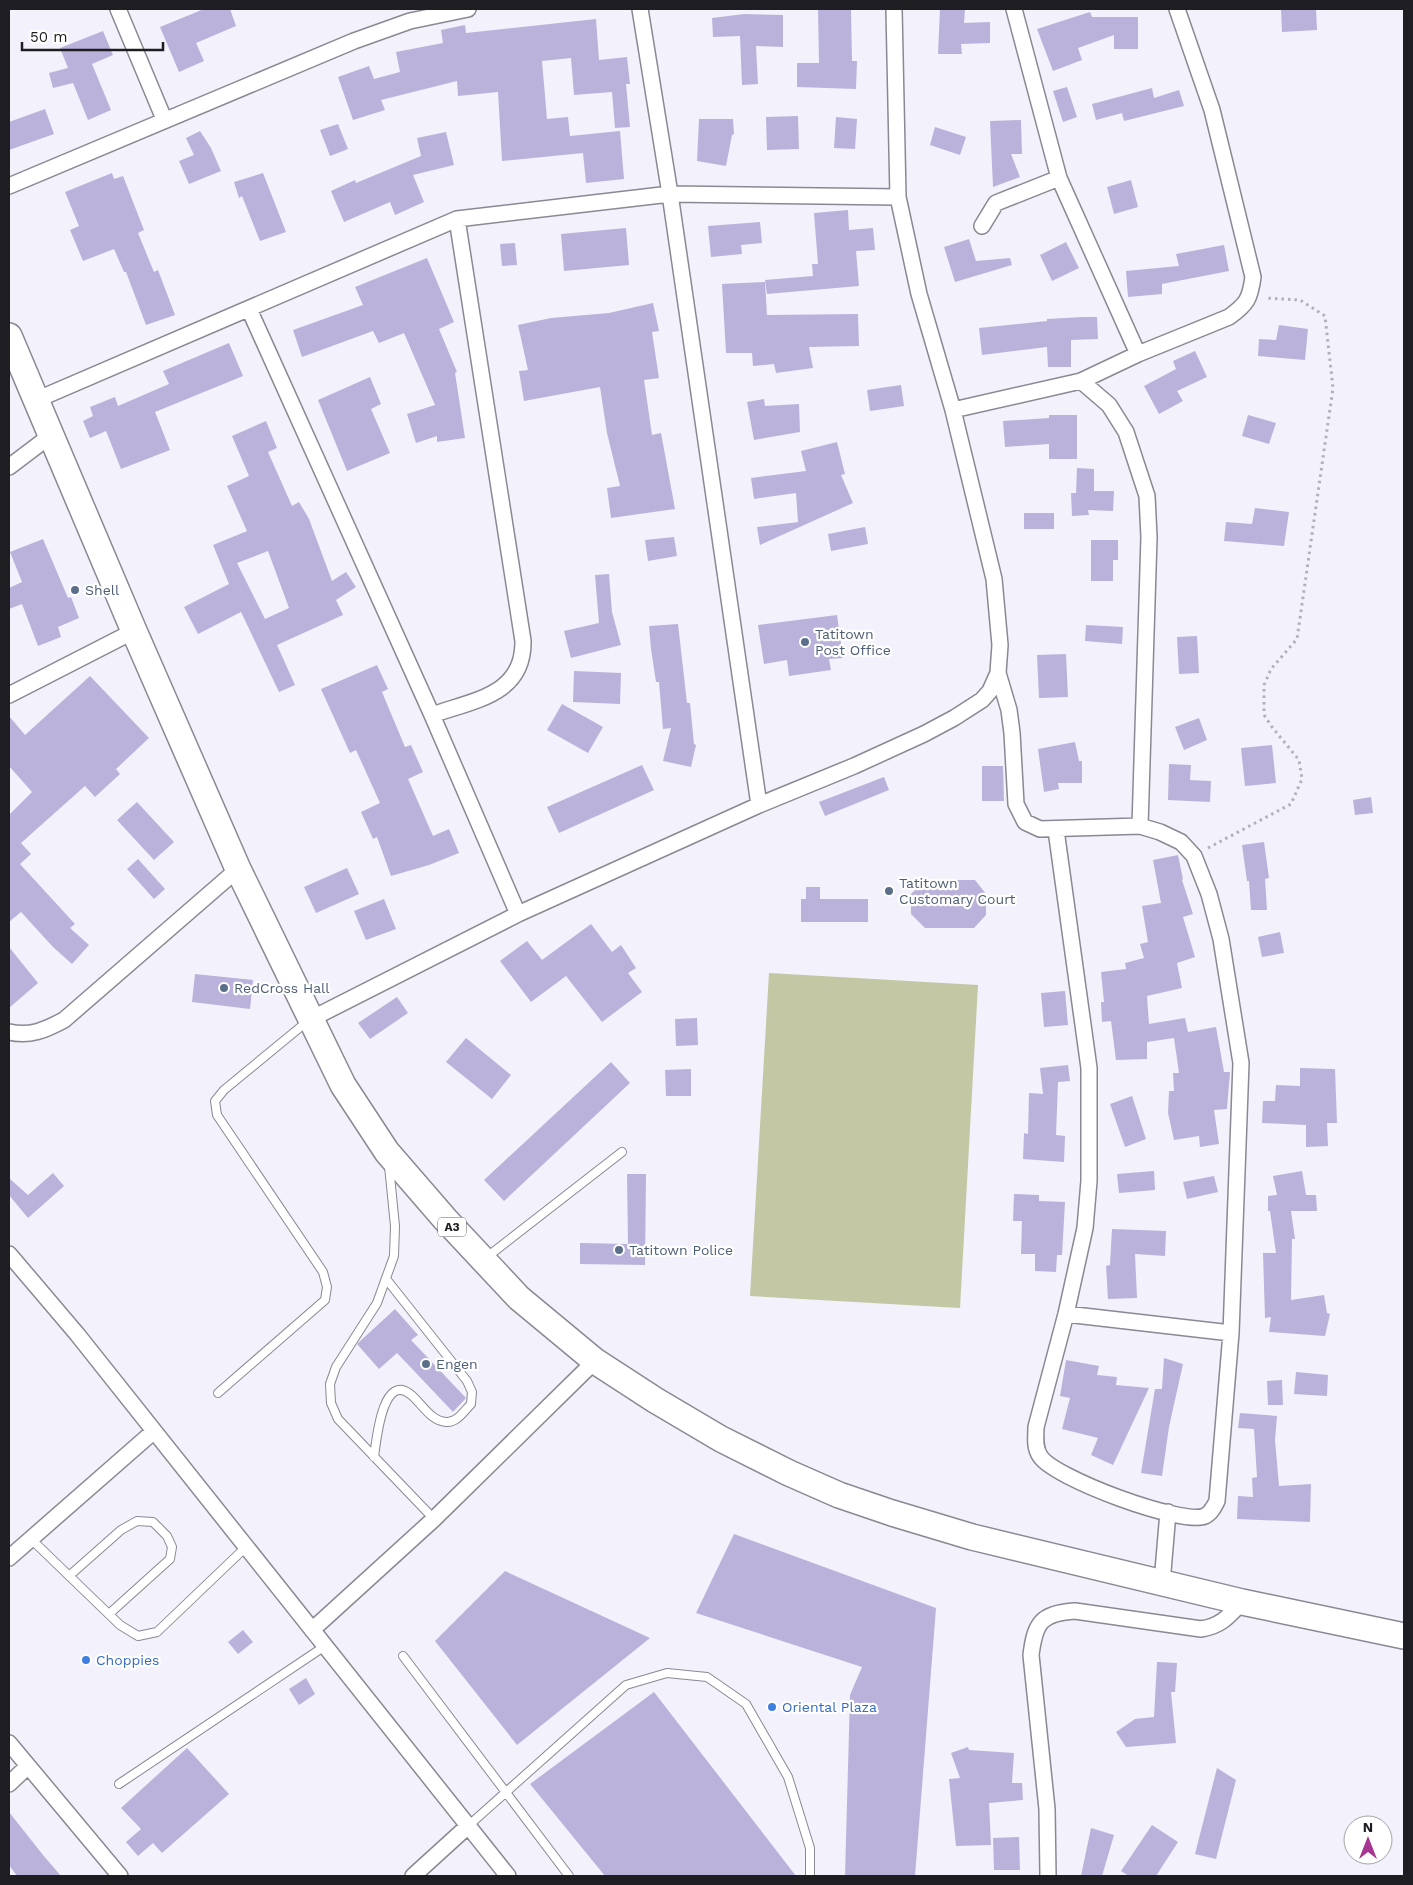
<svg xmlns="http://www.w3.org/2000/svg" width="1413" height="1885" font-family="'Work Sans',sans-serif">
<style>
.green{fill:#c3c7a4}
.building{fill:#bbb2db;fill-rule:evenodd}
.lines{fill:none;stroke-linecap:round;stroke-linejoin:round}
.service-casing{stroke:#8a8892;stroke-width:10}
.minor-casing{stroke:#8a8892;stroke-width:18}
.trunk-casing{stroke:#8a8892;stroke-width:28}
.path{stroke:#b1b0b8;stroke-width:3;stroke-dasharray:2.5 4;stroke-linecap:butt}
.service{stroke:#fff;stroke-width:8}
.minor{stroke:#fff;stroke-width:15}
.trunk{stroke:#fff;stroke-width:25}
.service-dot{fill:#5c6f8a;stroke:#fff;stroke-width:2}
.shop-dot{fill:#3f7fe0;stroke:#fff;stroke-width:2}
.labels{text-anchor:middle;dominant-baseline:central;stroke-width:4.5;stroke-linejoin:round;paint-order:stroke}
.shield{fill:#fff;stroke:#626164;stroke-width:1}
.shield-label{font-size:12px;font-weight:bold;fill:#1e1d21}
.service-label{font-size:14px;fill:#4e5e75;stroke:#fff;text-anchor:start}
.shop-label{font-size:14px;fill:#366cbe;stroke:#fff;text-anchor:start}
</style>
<rect width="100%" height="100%" fill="#f3f1fb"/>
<path class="green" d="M769 973 978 985 960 1308 750 1296Z"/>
<path class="building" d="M204 9H230L236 26 196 43 204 61 179 72 160 27Z
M818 9H851L852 61H857L856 89 797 87V63H819Z
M940 9H965L964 23 990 22V43L961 44 962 54H938Z
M1281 9H1316L1317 30 1282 32Z
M1090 12 1092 17H1138V49H1114V35L1078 48 1082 60 1053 71 1037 29Z
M744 14 783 15V47L756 46 758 84 742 85 740 36 713 37 712 18Z
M596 19 599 60 627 57 630 84H626L630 127 615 128 612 92 574 95 571 58 542 61 547 119 568 117 570 136 620 131 624 179 586 183 583 153 502 161 498 92 458 96 457 81 381 100 385 110 353 120 338 77 369 66 374 79 400 72 396 52 443 43 441 30 465 25 466 33Z
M103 31 113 55 92 64 111 110 88 120 73 83 53 88 49 73 68 68 60 48Z
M1067 87 1077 117 1063 122 1053 91Z
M1152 88 1154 98 1179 90 1184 106 1124 121 1122 113 1096 120 1092 104Z
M45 109 54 134 9 150V122Z
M798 116 799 149 767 150 766 117Z
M836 117 857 119 855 149 834 148Z
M699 119H733L734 134 732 135 726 166 697 161Z
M1021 120 1022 154H1011L1020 177 993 187 990 121Z
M338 124 348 149 330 156 320 130Z
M935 127 966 137 960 155 930 145Z
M200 131 211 148 221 171 189 184 179 161 194 155 186 138Z
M446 132 454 165 413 175 424 202 395 215 390 202 344 222 331 191 355 180 356 183 421 156 417 138Z
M112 173 114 179 123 176 144 230 138 233 154 272 158 270 175 315 146 325 126 272H124L114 249 83 261 70 230 79 226 65 192Z
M263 173 286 232 260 241 242 196 239 198 234 182Z
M1131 180 1138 207 1114 214 1107 187Z
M848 210 849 230 873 228 875 250 856 251 859 286 767 294 765 280 813 276 812 264H818L814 213Z
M760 222 762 243 741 245 742 254 711 257 708 226Z
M626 228 629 265 564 271 561 234Z
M969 239 976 261 1010 258 1012 265 955 282 944 247Z
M1066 242 1079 268 1052 281 1040 255Z
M515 243 517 265 502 266 500 244Z
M1224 245 1229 271 1162 284V294L1128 297 1126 271 1179 266 1176 254Z
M427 258 454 322 439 329 457 372 455 373 465 438 437 442V436L416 443 407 414 435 405 404 333 379 343 373 331 302 357 293 330 363 305 355 287Z
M765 282 767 315 858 314 859 346 809 347 813 368 776 373 774 364 753 366 752 353H726L722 284Z
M653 303 659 331 652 332 659 378 644 380 652 435 661 433 675 509 611 518 607 488 620 486 607 433 600 387 524 401 519 371 528 370 518 325 551 318 609 313Z
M1083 317H1097L1098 339 1071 340V367H1048L1047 347 982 355 979 328 1047 321V319Z
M1279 325 1308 329 1305 360 1258 356 1259 339 1276 340Z
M229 343 243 376 155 412 170 450 121 469 106 431 90 438 83 421 93 416 90 407 115 397 118 406 169 384 163 371Z
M1195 351 1207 377 1177 391 1183 401 1159 414 1144 386 1176 369 1173 361Z
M370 377 381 404 371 409 390 453 347 471 318 400Z
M901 385 904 406 870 411 867 390Z
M764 399 765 406 799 404 800 432 754 440 747 402Z
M1049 415H1077V459H1049V444L1005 447 1003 421 1049 418Z
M1248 415 1276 423 1269 444 1242 436Z
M266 421 277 448 268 452 292 506 299 502 309 519 332 581 346 572 356 587 336 600 343 615 277 645 295 685 279 692 241 612 198 634 184 607 229 584 213 545 247 531 227 486 249 476 232 436ZM268 551 289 608 265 619 237 563Z
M837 442 845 474 841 475 853 503 760 545 757 527 798 522 796 493 754 499 751 478 806 471 801 451Z
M1077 468 1094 469V491H1114L1113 511 1088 510 1089 515 1072 516 1071 493H1076Z
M1255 508 1289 512 1284 546 1224 541 1226 522 1252 524Z
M1024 513H1054V529H1024Z
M865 527 868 544 831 551 828 534Z
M674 537 677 556 648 561 645 540Z
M43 539 68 598 71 597 79 618 58 627 61 637 38 646 22 604 9 609V588L22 582 10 552Z
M1091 540H1118V560H1113V581H1091Z
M609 574 612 612 621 645 571 658 564 631 599 623 595 575Z
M837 615 843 658 829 659 831 670 789 676 787 660 764 664 758 625Z
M678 624 687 703H690L694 744 696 745 691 767 663 761 671 728 663 729 659 682H656L651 649 649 626Z
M1086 625 1123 627 1122 644 1085 641Z
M1197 636 1199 673 1179 674 1177 637Z
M1066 654 1068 697 1039 698 1037 655Z
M377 665 388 689 382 692 405 747 411 745 423 772 408 779 433 836 449 829 459 853 429 865 391 876 377 837 373 839 361 812 380 803 356 750 350 753 321 689Z
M574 671 621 673 620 704 573 702Z
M90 676 149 738 116 769 120 774 95 797 85 786 21 843 31 854 20 864 75 924 70 928 89 945 72 964 53 947 21 912 9 922V815L32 792 9 766V716L25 735Z
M562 704 603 727 588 753 547 730Z
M1199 718 1207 740 1184 750 1175 727Z
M1075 742 1079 761H1082V783H1058L1059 789 1044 792 1038 749Z
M1272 745 1276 783 1245 786 1241 748Z
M1169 764 1191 765 1190 780 1211 781 1210 802 1168 800Z
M642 765 654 790 559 833 547 807Z
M982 766H1003L1004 801H982Z
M884 777 889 790 825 816 819 802Z
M1371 797 1373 813 1355 815 1353 800Z
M137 802 174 842 154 860 117 820Z
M1264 842 1269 878 1265 879 1267 910H1251L1249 881H1247L1242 845Z
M1178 855 1183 879 1182 880 1193 914 1183 917 1195 957 1177 963 1182 988 1147 996 1149 1024 1185 1018 1188 1032 1216 1027 1224 1072H1230L1227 1109 1214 1110 1219 1144 1200 1147 1199 1136 1174 1140 1168 1113 1169 1091H1174L1173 1073H1179L1174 1038 1147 1042V1059L1116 1060 1111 1021 1102 1022 1101 1002H1104L1101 972 1126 969 1125 963 1144 958 1140 944 1148 942 1142 906 1161 903 1153 860Z
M138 859 165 889 154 899 127 869Z
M347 868 359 894 316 913 304 887Z
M925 880H975L986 894V915L974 928H925L911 914V894Z
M806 887H820V899H868V922H801V899H806Z
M384 899 396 929 366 940 354 911Z
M591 924 612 952 621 945 636 968 628 973 642 992 602 1022 566 976 531 1002 500 961 527 941 542 960Z
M1280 932 1284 953 1262 957 1258 937Z
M9 947 38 983 9 1008Z
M195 974 253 980 250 1009 192 1002Z
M1065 991 1068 1025 1044 1027 1041 993Z
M397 997 408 1013 370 1039 358 1023Z
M697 1018 698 1045 676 1046 675 1019Z
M466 1038 511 1075 492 1099 446 1062Z
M611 1062 630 1083 504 1201 484 1180Z
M1068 1065 1070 1081 1058 1082 1056 1135 1065 1136 1064 1162 1023 1159 1024 1133 1028 1134 1029 1093 1043 1094 1040 1068Z
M1300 1068 1335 1069 1337 1123H1327L1328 1146 1306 1147V1125L1262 1123 1263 1101H1275L1276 1085 1300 1086Z
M691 1069V1096H666L665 1070Z
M1132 1096 1146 1139 1125 1147 1110 1104Z
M1154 1171 1155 1190 1119 1193 1117 1174Z
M1302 1171 1306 1195H1316L1317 1211H1291L1295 1239H1292L1291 1300 1324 1295 1327 1313 1330 1314 1325 1336 1269 1332 1271 1317 1265 1318 1263 1253H1276L1270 1211H1268V1196L1277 1195 1273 1176Z
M53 1173 64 1186 28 1218 9 1195V1178L28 1195Z
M627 1174H646L645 1265 580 1264V1243L628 1244Z
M1214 1176 1218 1192 1187 1199 1183 1182Z
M1014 1194 1039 1195V1201L1065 1202 1062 1255H1057L1056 1272 1035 1271V1254H1021L1022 1221H1013Z
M1112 1229 1166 1231 1165 1256 1135 1254 1137 1298 1108 1299 1106 1266 1110 1265Z
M395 1309 418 1335 411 1340 466 1398 453 1412 397 1353 379 1369 357 1344Z
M1164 1358 1183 1364 1169 1427 1162 1476 1141 1473 1155 1389H1162Z
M1066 1360 1099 1366 1097 1375 1117 1377 1116 1385 1149 1388 1113 1465 1091 1455 1098 1438 1062 1429 1070 1398 1060 1396Z
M1296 1372 1328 1375 1327 1396 1294 1394Z
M1282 1380 1283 1405H1268L1267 1381Z
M1240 1413 1277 1416 1275 1440 1279 1486 1311 1484 1310 1522 1237 1519 1238 1496 1253 1497 1252 1478 1257 1477 1254 1429 1238 1428Z
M734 1534 936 1608 915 1876H845L850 1695 862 1667 696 1613Z
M505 1571 650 1638 517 1745 435 1641Z
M243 1630 253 1642 238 1654 228 1642Z
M1157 1662 1177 1663 1175 1692H1171L1176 1743 1126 1747 1116 1732 1135 1719 1154 1717Z
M306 1678 315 1694 299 1705 289 1689Z
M654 1692 796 1876H605L530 1784Z
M968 1747 969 1750 1014 1753 1012 1783H1022L1023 1800 989 1803 991 1845 956 1846 949 1779 960 1778 951 1753Z
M187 1748 229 1794 162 1853 153 1843 138 1856 126 1842 141 1829 121 1808Z
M1217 1768 1236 1780 1216 1859 1195 1854Z
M9 1812 43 1855 61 1876H17L9 1865Z
M1152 1825 1178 1842 1156 1876H1129L1121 1871Z
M1091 1828 1114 1835 1102 1876H1081Z
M1019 1837 1020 1870H994L993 1838Z"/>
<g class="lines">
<defs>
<path id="service" d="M389 1166 395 1226 394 1256 377 1303 336 1367 330 1384 331 1403 338 1419 434 1519
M487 1257 622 1152
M218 1393 325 1300 327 1287 323 1272 217 1115 215 1101 224 1090 309 1020
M374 1457C376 1444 382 1372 410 1394 421 1402 430 1421 446 1422 457 1423 464 1411 471 1404L472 1392 467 1381 387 1280
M31 1539 120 1625 138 1636 157 1632 246 1547
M69 1576 121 1530 137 1521 153 1522 167 1536 172 1547 170 1559 109 1614
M403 1656 569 1876
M119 1784 325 1646
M468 1826 626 1685 667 1673 707 1677 746 1704 788 1777 810 1848V1876"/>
<path id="minor" d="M118 9 164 119
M640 9 670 194 759 805
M1059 178 1138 354
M9 186 354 41 410 21 468 9
M982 226 996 203 1059 178 1014 9
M249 309 432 715 518 914
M1081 381 1109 405 1126 432 1147 496 1149 537 1140 826
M36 400 457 219 670 194 898 197
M953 410 1081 381 1138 354 1229 317C1247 304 1250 299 1253 277L1212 110 1177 9
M9 467 50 436
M998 673 1009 710 1012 733 1016 804 1025 822 1040 829 1140 826 1160 832 1181 842 1194 856 1209 894 1221 939 1241 1063 1231 1333 1217 1501C1214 1507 1211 1513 1205 1516 1183 1526 1053 1478 1040 1456 1034 1447 1036 1437 1036 1427L1066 1314 1085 1228 1089 1181V1068L1056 830
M9 695 134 631
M432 715C474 700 524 695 523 641L457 219
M311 1019 518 914 759 805 854 766 924 734 954 718 982 700 990 691 998 673 1000 645 994 579 953 410 919 294 898 197 894 9
M9 1032C30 1037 45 1030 64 1020L238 869
M9 1254 77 1334 508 1876
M1066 1314 1231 1333
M9 1558 153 1432
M1162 1583 1168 1512
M312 1630 434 1519 595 1361
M9 1743 120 1876
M9 1784 28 1766
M413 1876 468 1826
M1048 1876 1047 1809 1031 1655C1035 1623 1041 1613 1075 1611L1201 1629C1221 1626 1229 1616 1242 1602"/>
<path id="trunk" d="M9 336 134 631 238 869 343 1085 387 1152 445 1219 519 1298 595 1361 655 1400 721 1439 789 1473 839 1495 892 1513 972 1537 1242 1602 1404 1636"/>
</defs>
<use href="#service" class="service-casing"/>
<use href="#minor" class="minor-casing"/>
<use href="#trunk" class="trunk-casing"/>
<path class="path" d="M1208 848 1291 804 1302 779 1299 760 1272 727 1264 715V685L1271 669 1297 639 1333 388 1325 316 1300 300 1266 298"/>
<use href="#service" class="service"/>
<use href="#minor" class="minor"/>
<use href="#trunk" class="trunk"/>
</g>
<g class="service-dot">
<circle cx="75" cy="590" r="5"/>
<circle cx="805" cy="642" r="5"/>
<circle cx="889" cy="891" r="5"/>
<circle cx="224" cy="988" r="5"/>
<circle cx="619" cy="1250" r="5"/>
<circle cx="426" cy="1364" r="5"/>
</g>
<g class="shop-dot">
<circle cx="86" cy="1660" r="5"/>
<circle cx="772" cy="1707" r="5"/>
</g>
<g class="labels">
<rect class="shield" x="438" y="1217.5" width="28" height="19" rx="4"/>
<g class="shield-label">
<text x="452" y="1227">A3</text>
</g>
<g class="service-label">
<text x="85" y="590">Shell</text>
<text x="815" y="634">Tatitown<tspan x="815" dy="16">Post Office</tspan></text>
<text x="899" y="883">Tatitown<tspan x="899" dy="16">Customary Court</tspan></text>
<text x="234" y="988">RedCross Hall</text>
<text x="629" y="1250">Tatitown Police</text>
<text x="436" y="1364">Engen</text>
</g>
<g class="shop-label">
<text x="96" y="1660">Choppies</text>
<text x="782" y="1707">Oriental Plaza</text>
</g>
</g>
<rect width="1413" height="1885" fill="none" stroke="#1e1d21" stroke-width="20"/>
<g transform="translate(1368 1840)"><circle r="24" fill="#ffffff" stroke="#a5a5a6"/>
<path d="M0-4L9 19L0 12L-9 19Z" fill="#a73693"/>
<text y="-8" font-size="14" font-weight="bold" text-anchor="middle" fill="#1e1d21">N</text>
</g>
<path d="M22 42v8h141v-8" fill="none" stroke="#1e1d21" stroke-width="2.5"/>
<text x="30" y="42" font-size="15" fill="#1e1d21" stroke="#ffffff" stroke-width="4" paint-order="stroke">50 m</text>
</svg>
